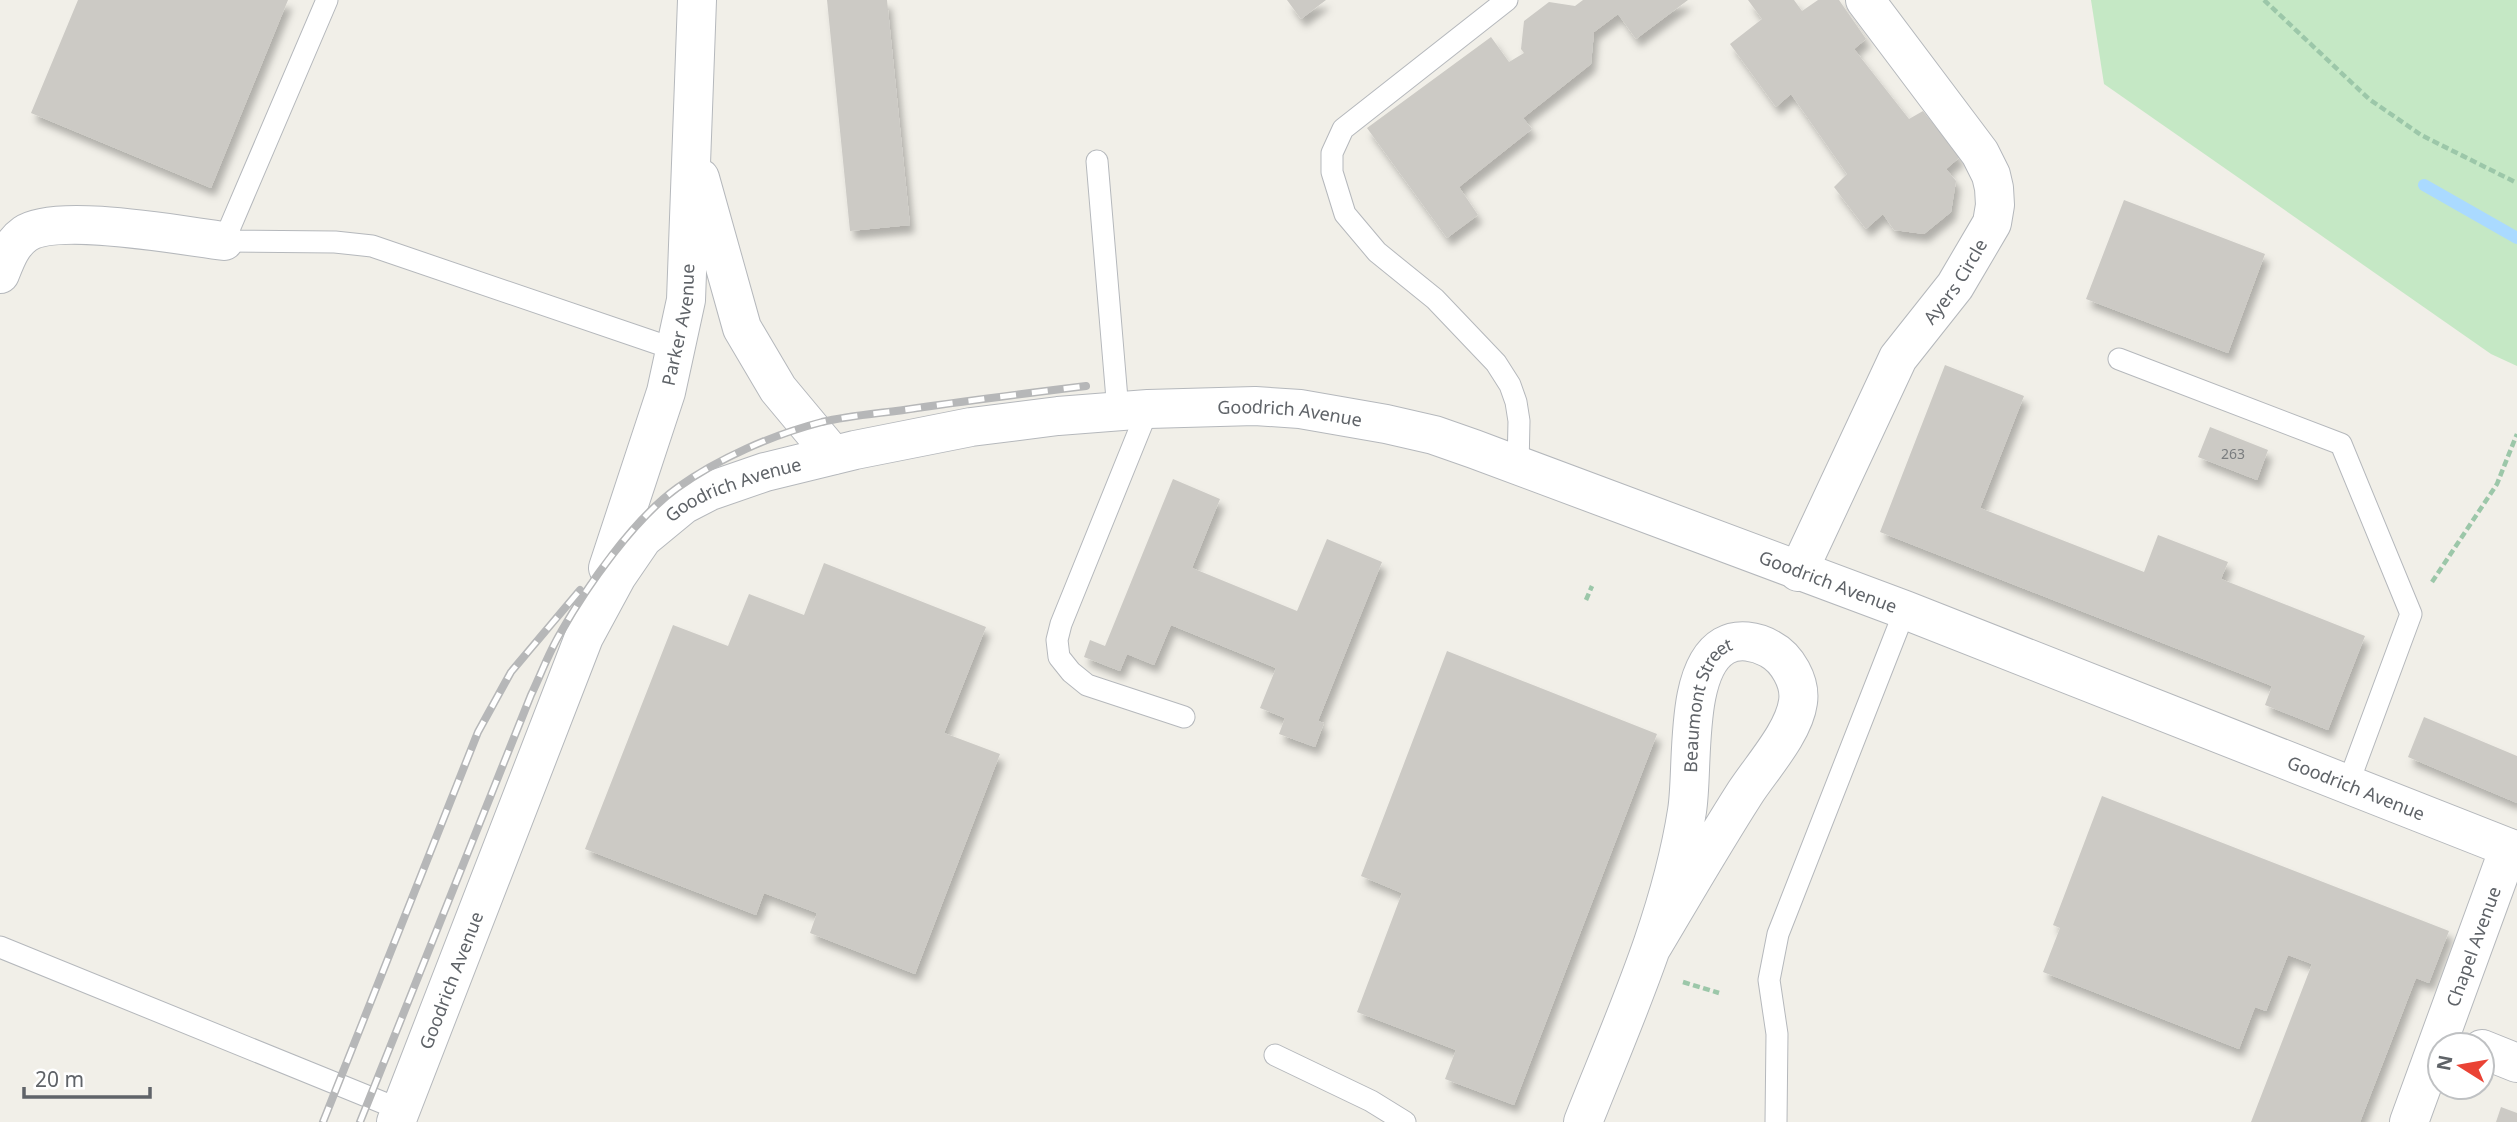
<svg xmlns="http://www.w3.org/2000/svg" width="2517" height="1122" font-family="'Noto Sans',sans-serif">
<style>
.green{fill:#c5e8c5}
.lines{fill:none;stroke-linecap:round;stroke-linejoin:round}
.stream{stroke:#aadaff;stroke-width:12}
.building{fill:#cccac5;filter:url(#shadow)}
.lane-casing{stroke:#b5b8bc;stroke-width:23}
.street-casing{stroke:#b5b8bc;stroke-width:40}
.path{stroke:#9cc7a9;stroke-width:4.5;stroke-dasharray:7 3.5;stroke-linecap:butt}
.lane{stroke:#fff;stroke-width:21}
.street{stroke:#fff;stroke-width:38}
.rail-casing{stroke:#b6b7b8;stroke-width:8}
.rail{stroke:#fff;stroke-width:5;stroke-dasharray:16;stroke-linecap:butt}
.labels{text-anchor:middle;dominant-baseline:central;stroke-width:5;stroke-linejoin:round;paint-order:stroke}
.number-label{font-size:14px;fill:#7a7d7f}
.street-label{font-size:18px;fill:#5f6368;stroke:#fff}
</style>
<defs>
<filter id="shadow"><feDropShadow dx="4.5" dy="8" stdDeviation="3.5" flood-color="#0004"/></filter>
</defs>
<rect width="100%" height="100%" fill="#f1efe8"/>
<path class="green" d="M2091 0H2517V366L2491 354 2104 84Z"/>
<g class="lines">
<path class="stream" d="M2424 185 2517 238"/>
</g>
<path class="building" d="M78 0H288L211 188 31 113Z
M827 0H887L910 225 850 231Z
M1287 0H1326L1301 19Z
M1583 0H1688L1636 39 1618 14 1594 32 1591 64 1523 118 1532 129 1459 187 1478 215 1447 238 1367 128 1491 37 1509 62 1524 53 1521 49 1524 21 1549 2 1575 6Z
M1748 0H1794L1802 11 1818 0H1839L1866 39 1854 49 1909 119 1923 111 1960 157 1946 169 1956 181 1951 212 1924 234 1894 230 1883 214 1866 229 1834 187 1847 174 1791 94 1776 107 1730 44 1762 19Z
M2124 200 2265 254 2228 353 2086 299Z
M1945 365 2024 396 1980 508 2144 572 2158 535 2228 562 2221 579 2365 636 2328 730 2265 705 2272 686 1880 532Z
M2210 427 2268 450 2257 480 2198 457Z
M1173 479 1220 499 1192 568 1297 611 1327 539 1382 562 1318 721 1324 723 1315 747 1279 734 1285 718 1260 708 1276 668 1171 625 1154 665 1127 654 1120 671 1084 657 1090 640 1105 646Z
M824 563 986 627 944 733 1000 754 915 974 810 933 817 913 764 893 756 915 585 849 673 625 728 646 749 594 804 615Z
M1447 651 1657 734 1514 1105 1445 1079 1456 1050 1357 1012 1402 893 1361 876Z
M2424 717 2517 756V803L2408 757Z
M2102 796 2449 931 2429 983 2416 978 2360 1122H2251L2312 964 2288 955 2266 1011 2255 1007 2239 1049 2043 972 2060 928 2053 925Z
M2501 1107 2517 1113V1122H2496Z"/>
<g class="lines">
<defs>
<path id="lane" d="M327 0 224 241 335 242 372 246 677 350
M1507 0 1343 129 1332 153V172L1345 214 1377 252 1435 299 1496 363 1510 385 1516 402 1519 421 1518 467
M1097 161 1118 411
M2119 359 2341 444 2411 614 2348 784
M1148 409 1061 624 1057 640 1059 657 1071 672 1087 685 1184 717
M0 947 401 1110
M1275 1055 1371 1101 1405 1122
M1776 1122 1777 1034 1769 980 1778 934 1905 610"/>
<g id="street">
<path d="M700 178 742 328 778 389 833 455"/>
<path d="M0 274C6 259 11 244 25 234 56 212 183 236 224 241"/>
<path id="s1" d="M608 568 666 392 686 300 697 0"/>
<path id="s2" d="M1798 572 1898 358 1955 286 1992 223 1995 205 1994 188 1991 175 1980 153 1865 0"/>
<path d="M2482 1049 2517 1063"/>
<path id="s3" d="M396 1122 584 637 617 576 643 538 683 505 710 491 765 472 855 450 971 427 1058 416 1148 409 1255 406 1300 409 1386 424 1434 435 1474 449 1905 610 2517 851"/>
<path id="s4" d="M1583 1122C1623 1021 1670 919 1687 811 1694 769 1683 670 1724 646 1738 638 1756 641 1770 649 1787 658 1801 682 1798 702 1794 732 1762 767 1745 793 1713 843 1683 895 1652 947"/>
<path id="s5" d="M2409 1122 2509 848"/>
</g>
</defs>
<use href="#lane" class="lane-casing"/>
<use href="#street" class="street-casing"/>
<path class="path" d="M2264 0 2369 99 2421 135 2517 183
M2432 582 2497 484 2517 434
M1586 600 1592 586
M1683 982 1719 993"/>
<use href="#lane" class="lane"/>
<use href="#street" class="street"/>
<defs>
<path id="rail" d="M323 1122 478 732 511 672 580 590
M360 1122 531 695C541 674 549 652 561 632 587 586 634 519 677 488 719 458 772 435 822 422 852 415 886 413 917 408 973 400 1029 393 1086 386"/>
</defs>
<use href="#rail" class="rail-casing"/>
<use href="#rail" class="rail"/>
</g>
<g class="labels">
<g class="number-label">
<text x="2233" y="453">263</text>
</g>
<g class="street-label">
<text stroke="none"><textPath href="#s2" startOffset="332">Ayers Circle</textPath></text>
<text stroke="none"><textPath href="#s1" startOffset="254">Parker Avenue</textPath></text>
<text stroke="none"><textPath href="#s3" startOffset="1307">Goodrich Avenue</textPath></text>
<text stroke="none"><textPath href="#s3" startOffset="740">Goodrich Avenue</textPath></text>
<text stroke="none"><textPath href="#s3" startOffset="1874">Goodrich Avenue</textPath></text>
<text stroke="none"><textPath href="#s4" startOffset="439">Beaumont Street</textPath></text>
<text stroke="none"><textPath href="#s3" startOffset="2441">Goodrich Avenue</textPath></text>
<text stroke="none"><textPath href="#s5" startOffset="187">Chapel Avenue</textPath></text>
<text stroke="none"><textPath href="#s3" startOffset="152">Goodrich Avenue</textPath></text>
</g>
</g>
<g transform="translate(2461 1066) rotate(281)"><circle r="33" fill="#ffffff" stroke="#bfc1c3" stroke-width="2"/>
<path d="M0-5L12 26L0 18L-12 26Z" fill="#ea4335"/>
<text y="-10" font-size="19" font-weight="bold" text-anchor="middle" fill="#5f6368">N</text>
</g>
<path d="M24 1087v10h126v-10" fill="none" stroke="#5f6368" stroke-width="3.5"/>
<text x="35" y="1087" font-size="21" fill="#5f6368" stroke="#ffffff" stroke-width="5" paint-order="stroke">20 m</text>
</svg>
